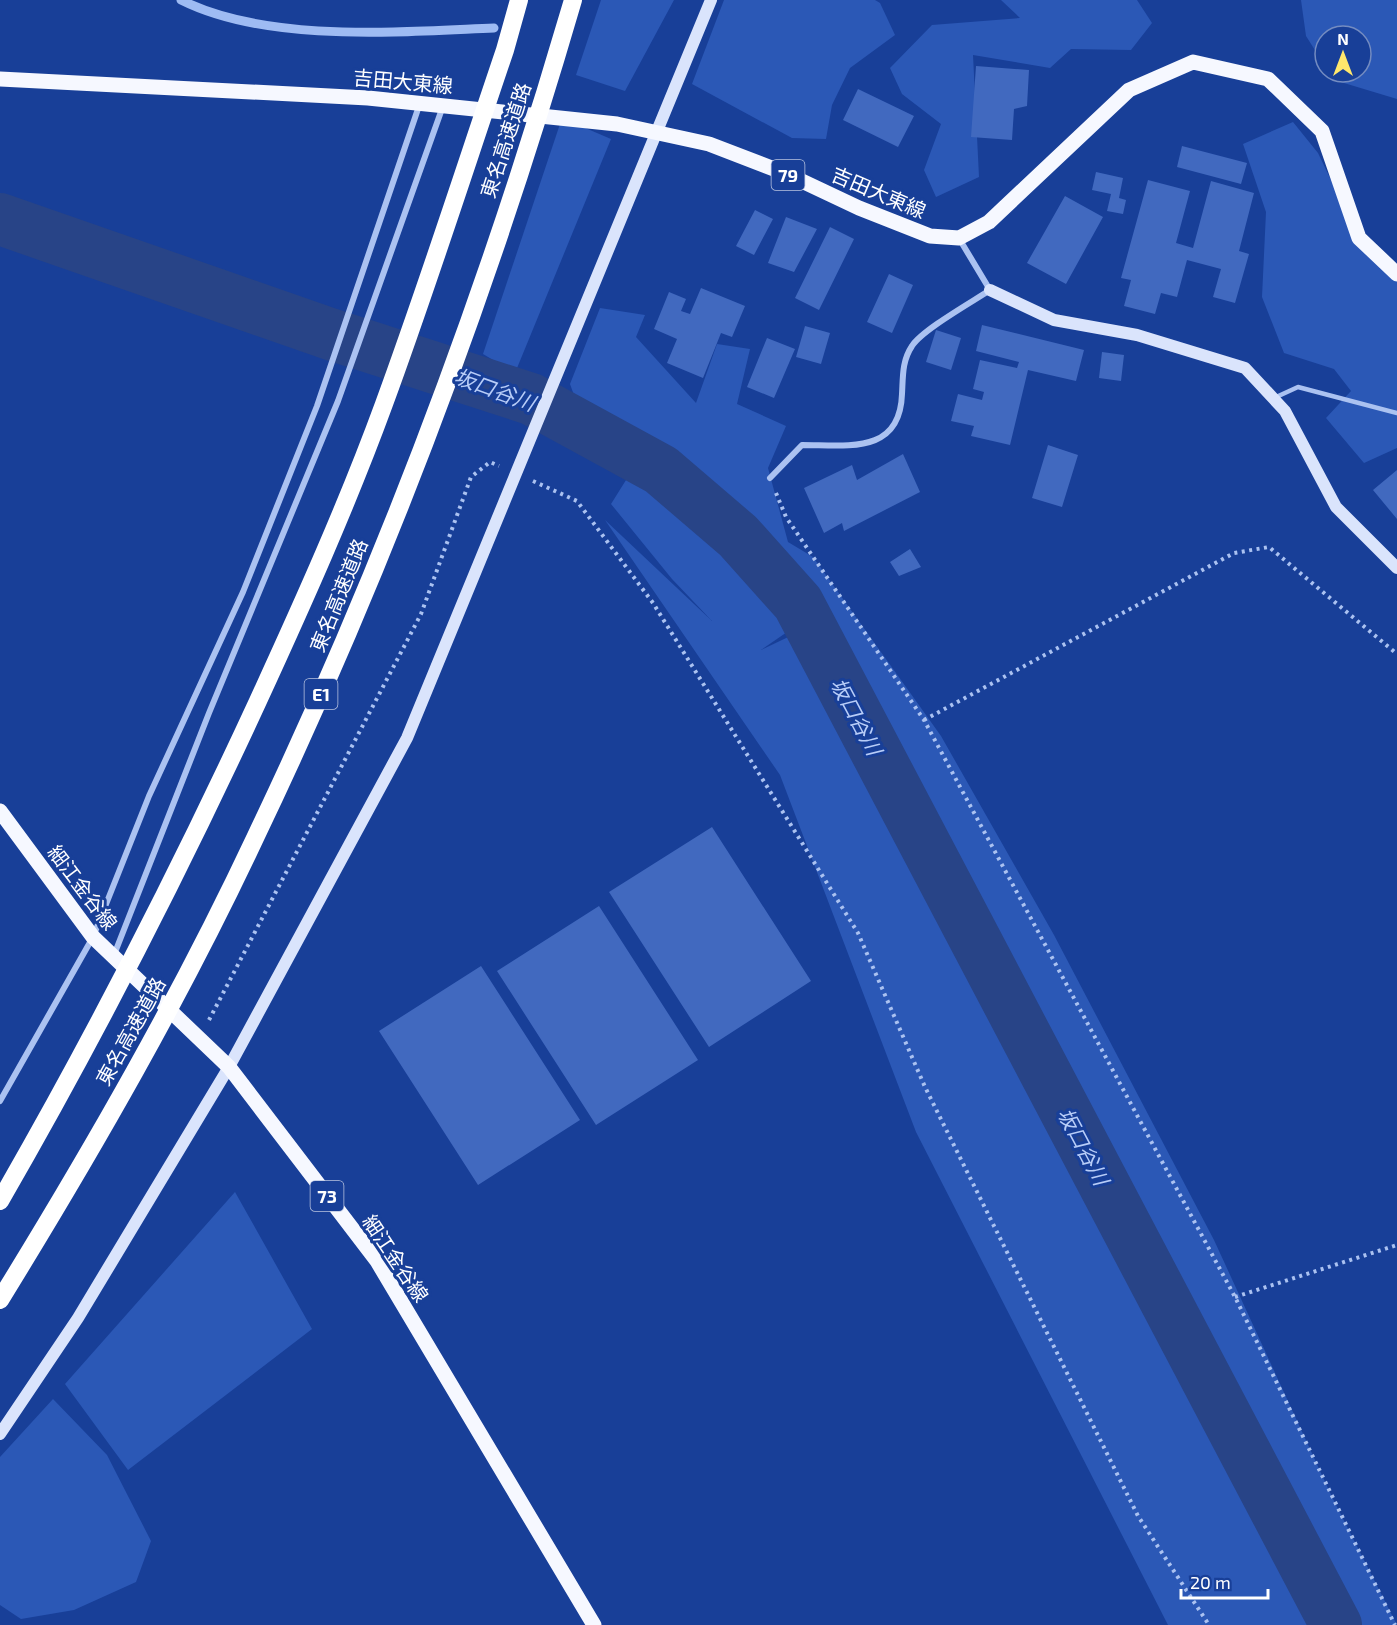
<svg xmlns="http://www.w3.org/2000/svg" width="1397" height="1625" font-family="'Exo 2','Noto Sans JP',sans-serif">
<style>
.green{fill:#2b58b6;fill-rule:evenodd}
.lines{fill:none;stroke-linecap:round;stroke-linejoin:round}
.stream{stroke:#9ebbf3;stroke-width:9}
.river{stroke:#284487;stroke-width:52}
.building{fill:#4169bf}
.path{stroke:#abc2f1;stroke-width:4;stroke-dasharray:3 4.5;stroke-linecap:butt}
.lane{stroke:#abc2f1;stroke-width:4.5}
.street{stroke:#abc2f1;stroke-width:6}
.secondary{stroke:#dae4fc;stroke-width:12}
.primary{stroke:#f6f8ff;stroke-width:15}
.highway{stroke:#fff;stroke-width:18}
.labels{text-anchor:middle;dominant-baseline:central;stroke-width:6;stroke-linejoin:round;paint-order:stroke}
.shield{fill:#183f98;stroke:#bac5e0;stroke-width:1.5}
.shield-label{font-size:18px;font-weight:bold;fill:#fff}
.street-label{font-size:20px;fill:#fff;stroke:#183f98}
.water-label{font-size:21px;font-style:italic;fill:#b8cdf8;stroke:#183f98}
</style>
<rect width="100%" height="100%" fill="#183f98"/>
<path class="green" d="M601 0H674L625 91 576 75Z
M724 0H875L880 3 895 35 850 68 832 105 826 139 792 138 692 84Z
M1001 0H1137L1152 23 1131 50 1071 49 1050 68 973 55 979 177 936 197 924 170 941 124 902 94 890 68 932 25 1020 18Z
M1301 0H1397V99L1334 80 1329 72H1361V36H1325V66L1306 36Z
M562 118 611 139 515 373 483 354Z
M1293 122 1318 153 1359 238 1397 273V448L1364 463 1326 418 1351 391 1334 369 1284 353 1262 297 1266 212 1243 144Z
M600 308 645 315 636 337 696 403 717 344 750 349 737 404 786 426 768 468 788 542 813 557 941 736 1054 935 1214 1240 1332 1497 1397 1625H1168L916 1132 780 775 605 520 712 621 672 579 611 504 653 437 581 415 570 384ZM795 592 803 630 761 650 790 630Z
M235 1192 312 1329 128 1470 65 1384Z
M53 1399 107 1455 151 1541 136 1582 74 1610 21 1619 0 1605V1457Z"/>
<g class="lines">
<path class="stream" d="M181 0C267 43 398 32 494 28"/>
<path class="river" d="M0 219 330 334 531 399 661 470 738 536 798 603 1336 1625"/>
</g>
<path class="building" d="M976 66 1029 70 1027 106 1014 109 1012 140 971 137Z
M858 89 914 116 898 147 843 120Z
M1182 146 1247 163 1241 184 1177 167Z
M1096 172 1123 178 1119 198 1126 200 1123 214 1107 211 1111 194 1092 190Z
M1148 180 1190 191 1176 243 1193 248 1211 181 1254 193 1239 251 1249 254 1235 303 1213 297 1221 269 1187 260 1177 297 1161 293 1155 314 1124 306 1131 280 1121 278Z
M1065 196 1103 217 1066 284 1027 263Z
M755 210 773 219 754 255 736 246Z
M786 217 817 229 794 272 768 263Z
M830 227 854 239 819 310 795 298Z
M889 274 913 285 892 333 867 322Z
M701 288 745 306 732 337 721 333 703 378 667 363 677 339 654 329 669 292 686 299 681 311 690 314Z
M982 325 1084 350 1076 381 1028 370 1010 445 971 436 974 426 951 421 958 394 982 400 984 392 973 389 980 360 1017 368 1019 362 976 351Z
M805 326 830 333 821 364 796 357Z
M936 330 961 338 951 370 926 362Z
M767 338 795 349 774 398 747 387Z
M1102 352 1124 355 1121 381 1099 378Z
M1048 445 1078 455 1062 507 1032 498Z
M903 454 920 492 844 531 842 523 824 533 804 488 852 465 857 480Z
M1397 470V519L1373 490Z
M910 549 921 567 899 576 890 562Z
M712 827 811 981 709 1047 609 892Z
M599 906 698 1060 596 1125 497 971Z
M481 966 580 1120 478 1185 379 1031Z"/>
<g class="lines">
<path class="path" d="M533 481 577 501 653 603 858 933 925 1087 1138 1516 1209 1625
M776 493 786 517 924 720 1235 1297 1395 1625
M924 720 1234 553 1269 547 1397 654
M209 1020 421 614 471 477 490 462 499 466
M1235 1297 1397 1245"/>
<path class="lane" d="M1274 398 1298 387 1397 413"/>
<path class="street" d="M770 478 802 445C847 445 900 455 902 394 903 376 902 361 912 346 922 330 972 302 990 290L960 240
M114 955 209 713 338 401 443 106
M0 1101 93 937 149 796 243 592 317 406 420 103"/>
<path class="secondary" d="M990 290 1054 320 1137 335 1245 368 1285 411 1336 507 1397 568
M0 1434 78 1318 229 1067 407 738 711 0"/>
<path class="primary" d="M0 79 368 98 617 124 709 144 787 174 859 208 930 236 959 238 989 222 1129 90 1193 62 1268 79 1322 131 1359 238 1397 274
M0 811 93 937 229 1067 377 1261 594 1625"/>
<path class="highway" d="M0 1201C94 1038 179 872 258 701 303 603 347 505 384 404 427 287 465 168 505 50L519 0
M0 1300C93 1149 181 996 256 836 384 568 490 285 573 0"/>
</g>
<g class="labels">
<g class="shield">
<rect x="771.5" y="160" width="33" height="30" rx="4.5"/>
<rect x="304.5" y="679" width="33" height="30" rx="4.5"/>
<rect x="310.5" y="1181" width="33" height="30" rx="4.5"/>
</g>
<g class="shield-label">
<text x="788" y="175">79</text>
<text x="321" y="694">E1</text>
<text x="327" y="1196">73</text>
</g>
<g class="street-label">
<text transform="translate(403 81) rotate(5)">吉田大東線</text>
<text transform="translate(505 140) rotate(-72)">東名高速道路</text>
<text transform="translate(879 192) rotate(23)">吉田大東線</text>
<text transform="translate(338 595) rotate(-68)">東名高速道路</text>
<text transform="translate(83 887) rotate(53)">細江金谷線</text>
<text transform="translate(130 1031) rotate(-61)">東名高速道路</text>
<text transform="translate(396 1258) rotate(56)">細江金谷線</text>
</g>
<g class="water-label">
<text transform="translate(495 389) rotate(20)">坂口谷川</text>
<text transform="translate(857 716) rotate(62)">坂口谷川</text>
<text transform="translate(1084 1146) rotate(62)">坂口谷川</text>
</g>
</g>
<g transform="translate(1343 54)"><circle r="28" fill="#183f98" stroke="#748cc1" stroke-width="1.5"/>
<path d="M0-4.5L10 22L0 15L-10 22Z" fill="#ffe76c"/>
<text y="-9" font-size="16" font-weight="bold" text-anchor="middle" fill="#ffffff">N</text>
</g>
<path d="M1181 1589v9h87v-9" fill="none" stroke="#ffffff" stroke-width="3"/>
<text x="1190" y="1589" font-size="18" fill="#ffffff" stroke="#183f98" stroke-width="4.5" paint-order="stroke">20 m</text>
</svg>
